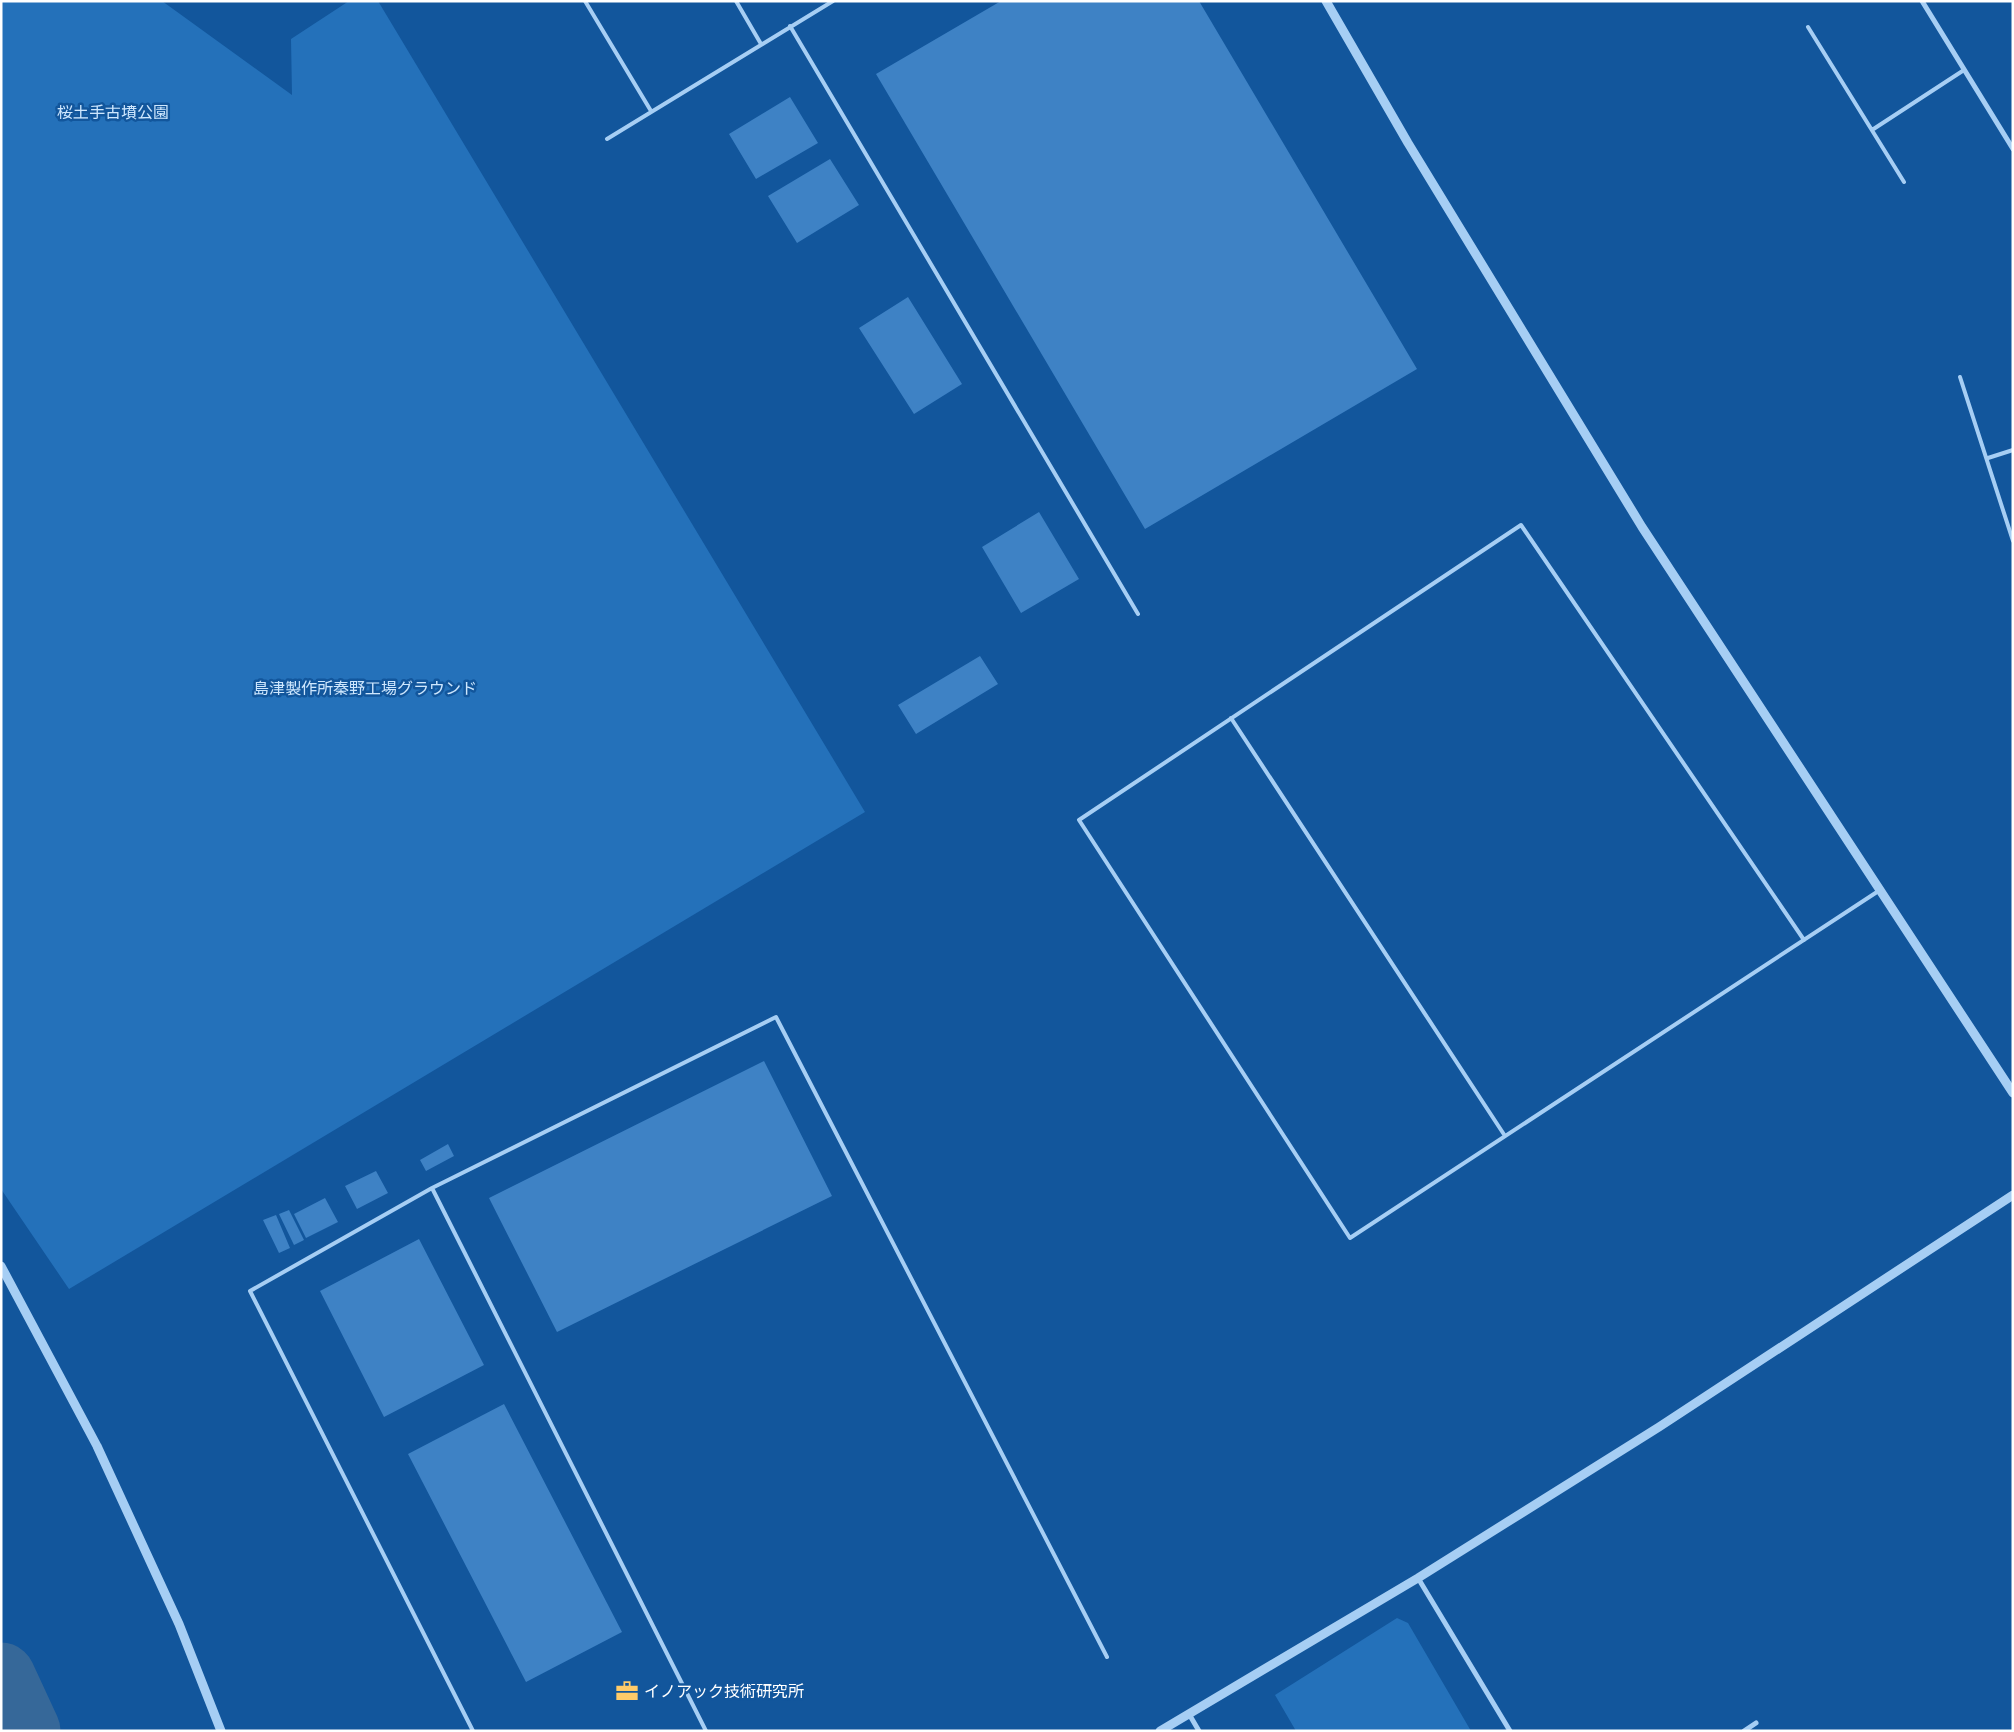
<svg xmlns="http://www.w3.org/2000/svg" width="2014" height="1732" font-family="Rubik,'Noto Sans JP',sans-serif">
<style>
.green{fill:#2471ba}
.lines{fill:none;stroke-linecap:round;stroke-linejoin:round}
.river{stroke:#366899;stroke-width:69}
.building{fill:#3e82c5}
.service{stroke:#a6cef4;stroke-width:4}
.minor{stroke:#a6cef4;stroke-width:5}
.tertiary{stroke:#a6cef4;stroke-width:9}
.labels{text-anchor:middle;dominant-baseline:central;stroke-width:5;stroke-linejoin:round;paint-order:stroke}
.park-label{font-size:16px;fill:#cee7fe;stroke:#12569c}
.poi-label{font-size:16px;fill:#fff;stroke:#12569c;text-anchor:start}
</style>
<rect width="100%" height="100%" fill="#12569c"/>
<path class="green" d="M1 1H162L292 95 291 39 349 1H378L865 812 69 1289 1 1189Z
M1397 1618 1408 1623 1471 1731H1296L1275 1695Z"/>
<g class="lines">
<path class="river" d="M1 1677 26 1731"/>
</g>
<path class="building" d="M1001 1H1199L1417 369 1145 529 876 74Z
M790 97 818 143 756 179 729 134Z
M830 159 859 205 797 243 768 196Z
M908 297 962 384 914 414 859 328Z
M1039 512 1079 579 1021 613 982 547Z
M980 656 998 684 916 734 898 705Z
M764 1061 832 1196 557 1332 489 1198Z
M448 1144 454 1156 426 1171 420 1160Z
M376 1171 388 1193 357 1209 345 1186Z
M325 1198 338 1222 306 1238 294 1214Z
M289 1210 304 1240 294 1245 279 1214Z
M276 1215 290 1248 279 1253 263 1220Z
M419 1239 484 1365 384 1417 320 1291Z
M504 1404 622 1632 526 1682 408 1454Z"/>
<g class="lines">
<path class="service" d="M585 1 651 111
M736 1 761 44
M790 26 1138 614
M1808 27 1904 182
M1872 130 1964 70
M607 139 833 1
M1960 377 2013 541
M1988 458 2013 450
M1231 718 1505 1136
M1804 940 1521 525 1079 820 1350 1238 1880 890
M432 1188 706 1731
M473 1731 250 1291 432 1188 776 1017 1107 1657"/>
<path class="minor" d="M1922 1 2013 149
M1418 1578 1510 1731
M1189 1714 1199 1731
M1744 1731 1756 1723"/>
<path class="tertiary" d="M1326 1 1408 143 1642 527 2013 1093
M1 1266 97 1446 179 1624 221 1731
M1160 1731 1418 1578 1659 1427 2013 1195"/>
</g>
<defs>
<symbol id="office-bare" viewBox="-9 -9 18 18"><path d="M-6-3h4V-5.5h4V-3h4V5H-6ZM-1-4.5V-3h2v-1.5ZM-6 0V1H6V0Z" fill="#ffcb69" stroke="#12569c" stroke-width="2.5" paint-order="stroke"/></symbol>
</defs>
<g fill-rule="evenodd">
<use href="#office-bare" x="611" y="1675" width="32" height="32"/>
</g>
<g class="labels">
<g class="park-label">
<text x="113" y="112">桜土手古墳公園</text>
<text x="365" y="688">島津製作所秦野工場グラウンド</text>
</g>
<g class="poi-label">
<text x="644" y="1691">イノアック技術研究所</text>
</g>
</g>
<rect width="2014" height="1732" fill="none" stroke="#ffffff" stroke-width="5"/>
</svg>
